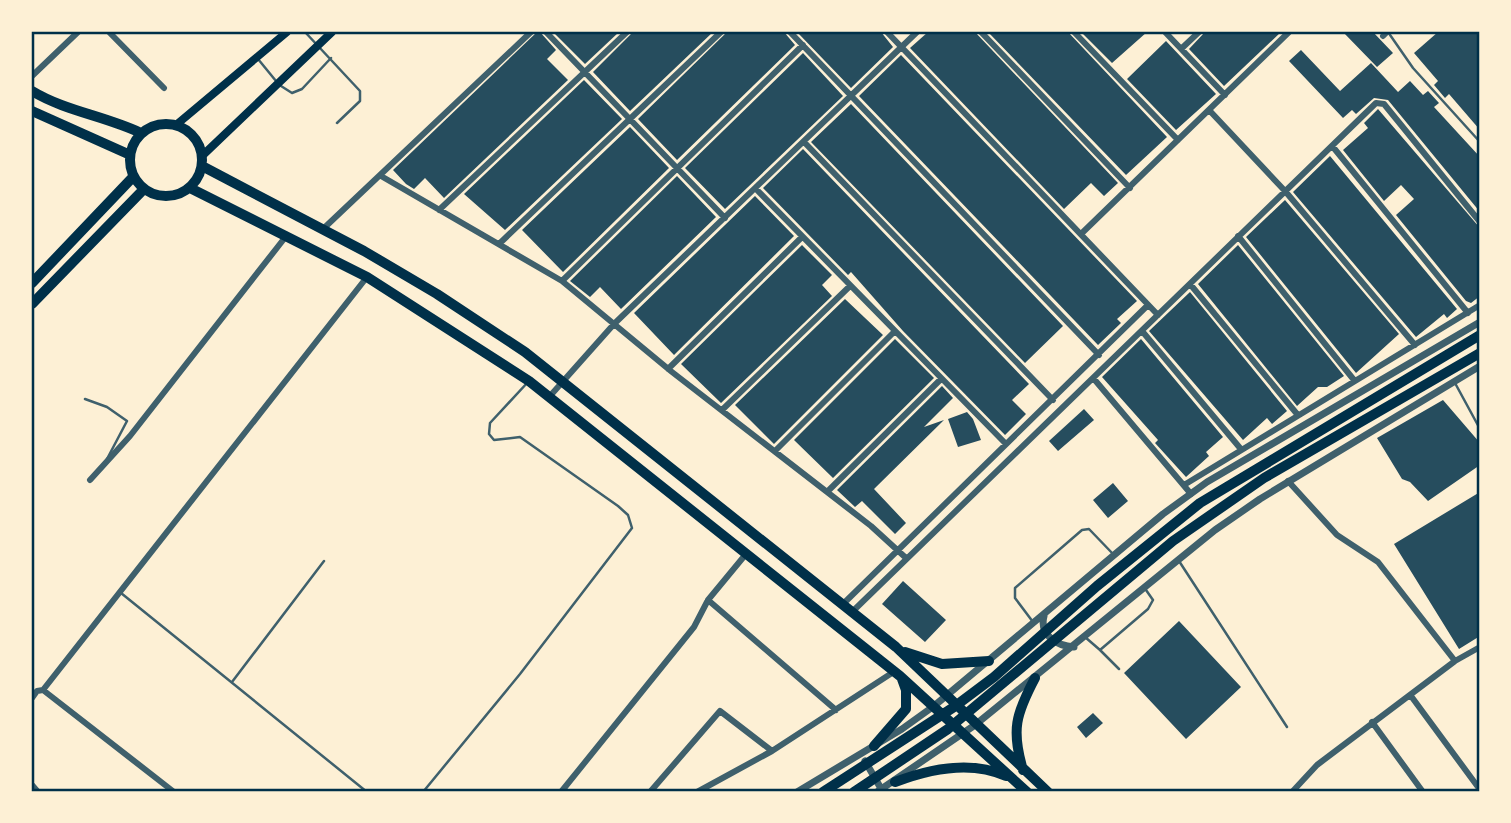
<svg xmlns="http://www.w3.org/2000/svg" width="1511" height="823" font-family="Quicksand,sans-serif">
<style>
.building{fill:#264d5e}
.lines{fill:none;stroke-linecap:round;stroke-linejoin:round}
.service{stroke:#3f606c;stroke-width:2.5}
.minor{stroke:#3f606c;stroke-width:6}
.tertiary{stroke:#3f606c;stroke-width:7}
.secondary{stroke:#003049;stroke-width:8}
.primary{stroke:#003049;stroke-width:10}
.neatline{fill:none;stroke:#003049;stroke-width:2.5}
</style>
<rect width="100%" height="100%" fill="#fdf0d5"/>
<path class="building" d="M537 32H540L556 50 547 59 568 80 444 198 425 178 414 189 406 184 393 170Z
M553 32H619L585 64Z
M633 32H713L630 111 593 72Z
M727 32H784L795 45 677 160 638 119Z
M797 32H881L893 47 851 88Z
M928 32H975L1118 183 1104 196 1091 183 1064 209 910 48Z
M988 32H1068L1167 137 1126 175Z
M1081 32H1147L1112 63Z
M1205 32H1281L1224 86 1189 49Z
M1343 32H1373L1393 53 1377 67Z
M1438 32H1480V130L1449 94 1445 98 1434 85 1438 81 1414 53Z
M1166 41 1216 94 1176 130 1127 79Z
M1301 50 1340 91 1371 63 1398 92 1410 81 1423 95 1428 91 1439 103 1434 107 1480 157V212L1388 100 1374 98 1356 114 1352 110 1343 118 1289 61Z
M803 53 843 96 725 209 685 168Z
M901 55 1137 301 1117 319 1121 323 1098 345 859 96Z
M584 80 622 119 505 230 464 194Z
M851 104 1063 326 1025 363 811 142Z
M1378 109 1480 228V296L1471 303 1466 301 1396 215 1414 199 1401 185 1384 201 1343 150 1368 128 1364 123Z
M630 127 669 168 563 272 522 230Z
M803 149 1029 384 1012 400 1026 414 1005 435 903 331 851 272 848 275 763 188Z
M1330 156 1457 309 1447 318 1444 314 1416 337 1293 192Z
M677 176 716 217 621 309 600 287 590 297 570 281Z
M755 196 794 236 674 355 634 313Z
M1285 200 1399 334 1356 373 1246 237Z
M802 245 832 275 822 285 832 296 721 403 681 364Z
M1238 245 1344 376 1327 387H1318L1297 406 1198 284Z
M1190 292 1287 411 1272 424 1267 418 1243 440 1149 331Z
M845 299 883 335 774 444 735 405Z
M895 339 934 378 833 478 794 440Z
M1141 339 1223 437 1206 452 1209 456 1186 477 1155 443 1158 440 1102 377Z
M942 386 953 398 924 427 944 420 874 489 906 523 895 534 862 501 855 507 837 490Z
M1443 400 1480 443V465L1428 501 1410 482 1402 479 1377 438Z
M1084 409 1094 420 1058 451 1049 441Z
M967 412 973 419 981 440 958 447 948 419Z
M1113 483 1128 501 1108 518 1093 500Z
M1480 492V636L1459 649 1394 544Z
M903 581 946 620 925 642 882 604Z
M1179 621 1241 687 1186 739 1124 673Z
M1093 713 1103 723 1086 738 1077 727Z"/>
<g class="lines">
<path class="service" d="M305 32 360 91V101L337 123
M1388 32 1413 68 1480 142
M258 59 276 81
M281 86 292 93 302 89 331 58
M1455 383 1480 429
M85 399 107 407 127 421 107 459
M1179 561 1287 727
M121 593 367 792
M1033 622 1015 598V588L1082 530 1089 529 1114 555
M1085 637 1100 650 1148 609 1153 600 1146 590
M1100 650 1119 669
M232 682 324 561
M423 792 520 674 632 528 628 515 618 506 520 437 494 440 489 434 490 423 528 382"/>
<path class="minor" d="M109 32 164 88
M546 32 725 218
M790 32 1099 355
M887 32 1158 315
M981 32 1130 188
M1074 32 1178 140
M1165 32 1225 95
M1383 36 1387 32
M1181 49 1199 32
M32 76 78 32
M1209 110 1285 191 1415 345
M804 142 1053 400
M1333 147 1468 313
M381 176 562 281 672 372 871 526 906 558
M756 189 1006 444
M439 210 627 32
M323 229 531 32
M1081 234 1289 32
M1238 236 1354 380
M499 244 721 32
M562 281 803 45
M1190 284 1297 414
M1142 331 1240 448
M668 369 802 237
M1094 379 1191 494
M550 396 614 324 917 32
M722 410 850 286
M775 451 895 331
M90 480 130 436 287 235
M1288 481 1337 535 1378 562 1455 661
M1184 485 1480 305
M827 492 941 379
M708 600 836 710
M842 605 1148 305
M852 612 1376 103 1384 104 1480 222
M43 690 367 277
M1411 696 1478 787
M32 698 37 691 43 690 174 792
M1372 722 1423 792
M32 785 38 792
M561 792 694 627 708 600 746 554
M650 792 720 711 772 751
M697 792 772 751 895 671
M1292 792 1317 765 1455 661 1480 647"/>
<path class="tertiary" d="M1044 616C1039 635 1057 646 1074 647
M865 761 883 792
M797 792 902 729 934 706 1163 514 1207 482 1480 322
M877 792 975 725 1215 530 1260 499 1480 366"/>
<path class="secondary" d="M176 125 287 32
M202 156 332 32"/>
<path class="primary" d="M32 91C65 111 105 116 141 133
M32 111 128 154
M130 160a36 36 0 1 1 72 0a36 36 0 1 1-72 0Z
M202 166 364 251 437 294 525 352 896 647 1048 792
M190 188 367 277 529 381 900 676 1027 792
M32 283 133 177
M32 304 144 189
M905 652 942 664 989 661
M874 746 906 709V690L902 679
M1023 770C1011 730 1016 714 1035 678
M895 782C929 769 971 760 1006 776
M823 792 954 707 994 677 1097 586 1200 503 1480 335
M854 792 948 729 1173 541 1264 478 1480 353"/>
</g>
<rect width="1511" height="823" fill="none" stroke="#fdf0d5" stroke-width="66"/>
<rect x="33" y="33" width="1445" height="757" class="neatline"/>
</svg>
